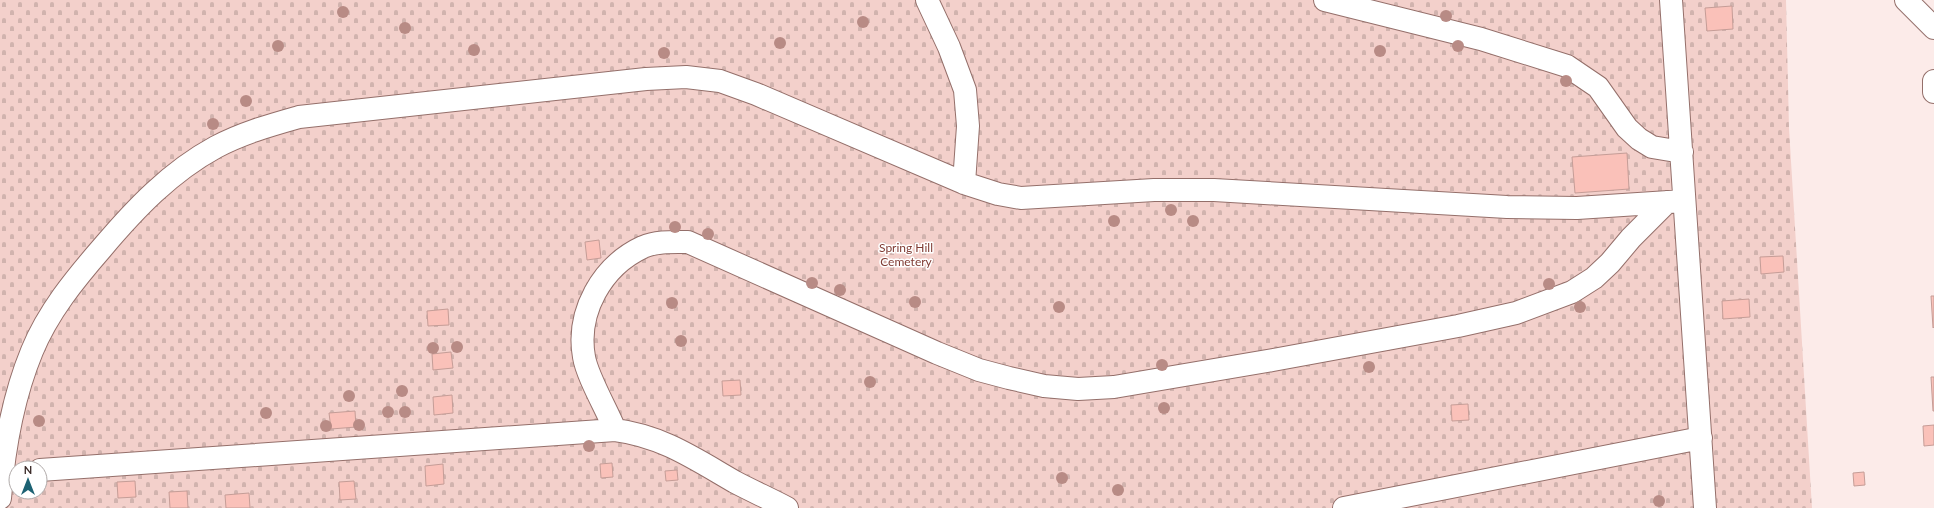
<svg xmlns="http://www.w3.org/2000/svg" width="1934" height="508" font-family="Lato,sans-serif">
<style>
.cemetery{fill:url(#cemetery-stones);fill-rule:evenodd}
.building{fill:#fac1b9;stroke:#c59d97}
.lines{fill:none;stroke-linecap:round;stroke-linejoin:round}
.minor-casing{stroke:#946f6a;stroke-width:24}
.major-casing{stroke:#946f6a;stroke-width:24}
.minor{stroke:#fff;stroke-width:22}
.major{stroke:#fff;stroke-width:22}
.tree{fill:#b88b85}
.labels{text-anchor:middle;dominant-baseline:central;stroke-width:3;stroke-linejoin:round;paint-order:stroke}
.park-label{font-size:12px;fill:#803c34;stroke:#fff}
</style>
<defs>
<pattern id="cemetery-stones" width="16" height="16" patternUnits="userSpaceOnUse"><rect width="16" height="16" fill="#f3d0cb"/><path d="M2 7V4a2 2 0 0 1 4 0v3zM10 15v-3a2 2 0 0 1 4 0v3z" fill="#d1b3ae"/></pattern>
</defs>
<rect width="100%" height="100%" fill="#fcebe9"/>
<path class="cemetery" d="M0 0H1786L1789 128 1812 508H0ZM16 468H40V492H16Z"/>
<path class="building" d="M1732 6 1733 29 1707 31 1705 8Z
M1627 153 1629 189 1575 193 1572 157Z
M599 240 601 258 587 260 585 242Z
M1783 256 1784 272 1761 274 1760 257Z
M1931 296H1934V327L1933 328Z
M1749 299 1750 317 1723 319 1722 301Z
M448 309 449 325 428 326 427 311Z
M451 352 453 368 433 370 432 354Z
M1931 377H1934V411H1933Z
M740 380 741 395 723 396 722 381Z
M452 395 453 413 434 415 433 397Z
M1468 404 1469 420 1452 421 1451 405Z
M355 411 356 427 331 429 329 413Z
M1934 425V445L1924 446 1923 426Z
M612 463 613 477 601 478 600 464Z
M443 464 444 484 426 486 425 466Z
M677 470 678 480 666 481 665 471Z
M1864 472 1865 485 1854 486 1853 473Z
M135 481 136 497 118 498 117 482Z
M354 481 356 499 340 500 339 482Z
M187 491 188 508H170L169 492Z
M249 493 250 508H226L225 495Z"/>
<g class="lines">
<defs>
<path id="minor" d="M927 0 949 47 965 90 968 126 964 183
M1325 0 1481 39 1567 66 1598 87 1627 128 1639 139 1652 147 1682 152
M1671 0 1705 508
M1934 81V92
M615 430C607 410 587 376 584 357 576 312 602 266 643 247 657 241 673 242 688 242L937 353 979 370 1009 378 1044 386 1078 389 1114 387 1273 360 1458 326 1516 313 1572 292 1594 278 1610 263 1631 238 1667 202
M40 470 615 430C662 436 695 459 735 482 752 491 770 499 787 508
M0 498C4 448 13 397 32 351 48 312 75 279 102 248 135 209 170 172 216 147 242 133 271 125 299 117L646 79 686 77 720 81 756 94 964 183 998 194 1021 198 1154 190H1214L1507 207 1577 208 1684 201
M1344 508 1701 438"/>
<path id="major" d="M1906 0 1934 28"/>
</defs>
<use href="#minor" class="minor-casing"/>
<use href="#major" class="major-casing"/>
<use href="#minor" class="minor"/>
<use href="#major" class="major"/>
</g>
<g class="tree">
<circle cx="343" cy="12" r="6"/>
<circle cx="1446" cy="16" r="6"/>
<circle cx="863" cy="22" r="6"/>
<circle cx="405" cy="28" r="6"/>
<circle cx="780" cy="43" r="6"/>
<circle cx="278" cy="46" r="6"/>
<circle cx="1458" cy="46" r="6"/>
<circle cx="474" cy="50" r="6"/>
<circle cx="1380" cy="51" r="6"/>
<circle cx="664" cy="53" r="6"/>
<circle cx="1566" cy="81" r="6"/>
<circle cx="246" cy="101" r="6"/>
<circle cx="213" cy="124" r="6"/>
<circle cx="1171" cy="210" r="6"/>
<circle cx="1114" cy="221" r="6"/>
<circle cx="1193" cy="221" r="6"/>
<circle cx="675" cy="227" r="6"/>
<circle cx="708" cy="234" r="6"/>
<circle cx="812" cy="283" r="6"/>
<circle cx="1549" cy="284" r="6"/>
<circle cx="840" cy="290" r="6"/>
<circle cx="915" cy="302" r="6"/>
<circle cx="672" cy="303" r="6"/>
<circle cx="1059" cy="307" r="6"/>
<circle cx="1580" cy="307" r="6"/>
<circle cx="681" cy="341" r="6"/>
<circle cx="457" cy="347" r="6"/>
<circle cx="433" cy="348" r="6"/>
<circle cx="1162" cy="365" r="6"/>
<circle cx="1369" cy="367" r="6"/>
<circle cx="870" cy="382" r="6"/>
<circle cx="402" cy="391" r="6"/>
<circle cx="349" cy="396" r="6"/>
<circle cx="1164" cy="408" r="6"/>
<circle cx="388" cy="412" r="6"/>
<circle cx="405" cy="412" r="6"/>
<circle cx="266" cy="413" r="6"/>
<circle cx="39" cy="421" r="6"/>
<circle cx="359" cy="425" r="6"/>
<circle cx="326" cy="426" r="6"/>
<circle cx="589" cy="446" r="6"/>
<circle cx="1062" cy="478" r="6"/>
<circle cx="1118" cy="490" r="6"/>
<circle cx="1659" cy="501" r="6"/>
</g>
<g class="labels">
<g class="park-label">
<text x="906" y="247">Spring Hill<tspan x="906" dy="14">Cemetery</tspan></text>
</g>
</g>
<g transform="translate(28 480)"><circle r="19" fill="#ffffff" stroke="#b0aaa9"/>
<path d="M0-3L7 15L0 10L-7 15Z" fill="#1c6273"/>
<text y="-6" font-size="11" font-weight="bold" text-anchor="middle" fill="#3a2a28">N</text>
</g>
</svg>
